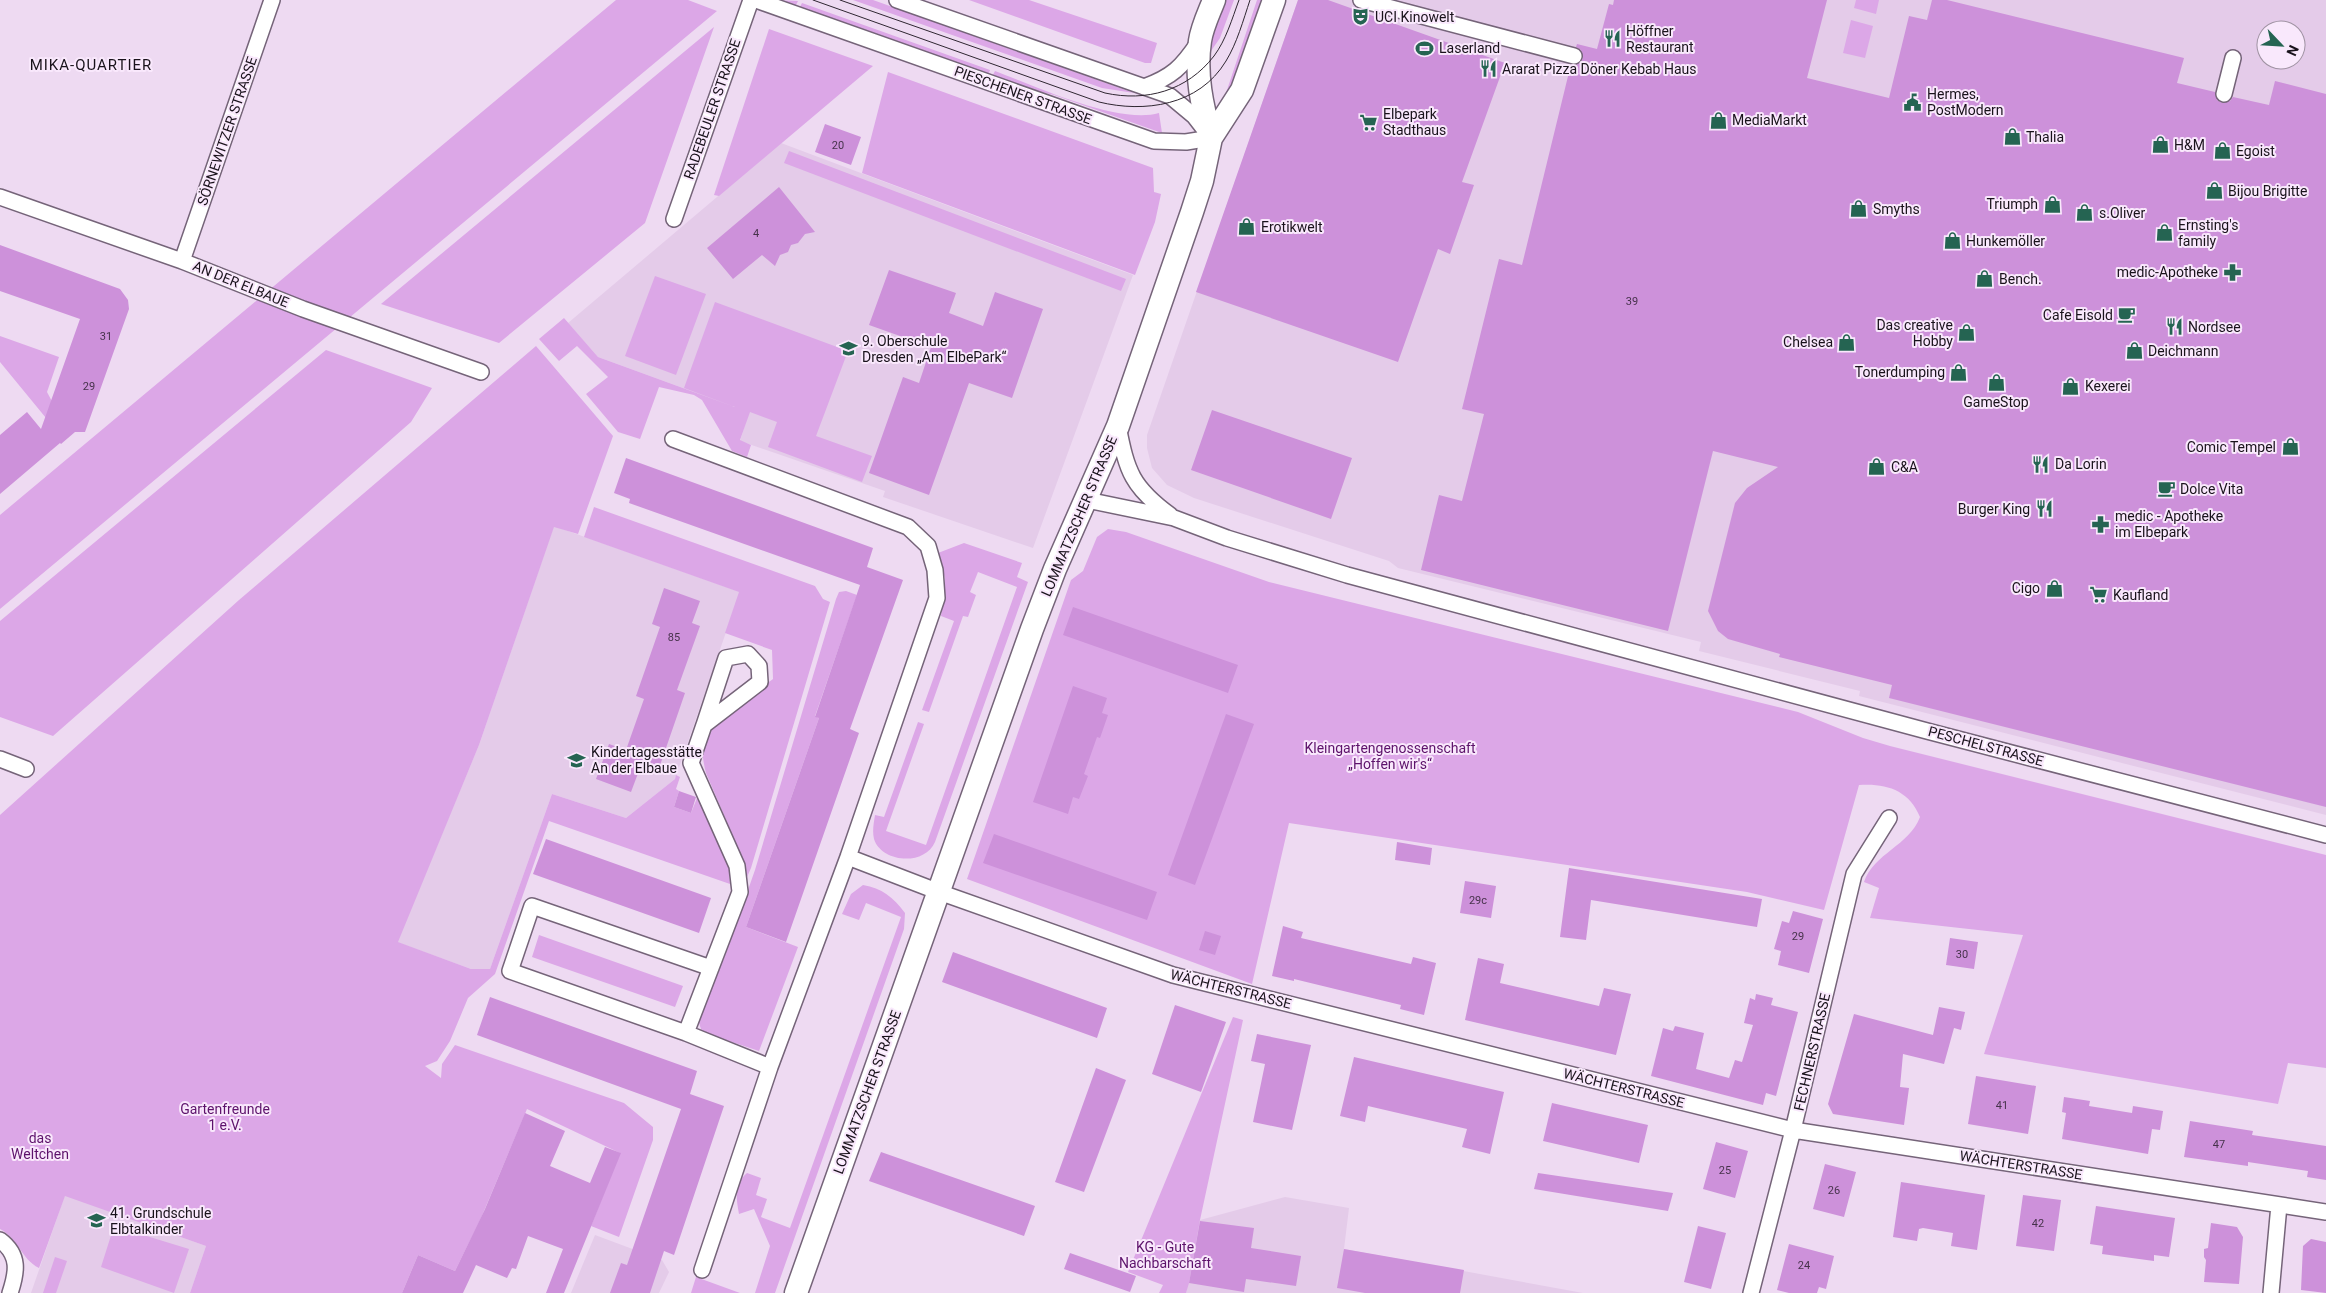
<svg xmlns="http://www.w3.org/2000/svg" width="2326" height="1293" font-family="Roboto,sans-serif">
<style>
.built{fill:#e4cbe9;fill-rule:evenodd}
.green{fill:#dca7e7}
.building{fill:#cd91da}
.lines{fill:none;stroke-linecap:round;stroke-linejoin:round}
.street-casing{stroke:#756479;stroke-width:18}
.secondary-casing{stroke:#756479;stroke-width:25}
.street{stroke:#fff;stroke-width:15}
.secondary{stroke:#fff;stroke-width:22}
.tram{stroke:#2f2631;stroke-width:1}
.labels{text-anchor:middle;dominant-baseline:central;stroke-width:4;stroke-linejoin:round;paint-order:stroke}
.number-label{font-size:11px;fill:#46324b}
.poi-label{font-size:14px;fill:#19121b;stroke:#f9e8fc;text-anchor:start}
.street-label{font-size:14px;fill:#19121b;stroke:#f9e8fc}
.park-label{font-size:14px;fill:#5d126b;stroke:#f9e8fc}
.neighbourhood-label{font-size:15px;letter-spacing:1px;fill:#19121b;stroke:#f9e8fc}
</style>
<rect width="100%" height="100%" fill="#eedaf2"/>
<path class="built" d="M1298 0H2326V815L1859 696 1860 691 1699 651 1701 642 1398 568 1389 561 1194 498 1167 485 1152 468 1147 448V435ZM2266 30H2296V60H2266Z
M781 143 1133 275 1033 548 883 497 885 491 740 441 749 412 598 357 568 323Z
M554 526 740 592 675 779 626 818 552 794 490 969H471L397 942 479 745Z
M65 1195 206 1246 190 1293H31Z
M1285 1197 1349 1208 1344 1249 1583 1293H1186L1200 1220Z
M595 1235 662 1260 669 1272 659 1293H571Z"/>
<path class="green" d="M616 0H688L717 11 0 609V515Z
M773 0 798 1 796 5 800 7 802 3 990 70 989 73 993 75 995 71C1035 86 1119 125 1159 113L1162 133 1054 95 1025 88Z
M853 0H873L1134 93 1102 88Z
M969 0H1029L1157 43 1151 63H1145Z
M1225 0H1234L1220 38 1211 51 1214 31Z
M1257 0H1266L1235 90 1223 102Z
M1856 0H1879L1876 14 1854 8Z
M1851 20 1873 26 1865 58 1843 53Z
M714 27 645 223 499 343 381 304Z
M769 29 873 66 719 196 714 195Z
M888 72 1153 168 1154 192 1161 194 1155 222 1135 275 862 173Z
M789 151 1126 279 1121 291 784 163Z
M655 276 706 294 676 375 625 356Z
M715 302 848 351 816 436 872 456 862 482 768 447 777 422 750 412 740 440 751 445 747 457 732 451 702 400 694 395 659 387 640 439 618 432 586 394 608 377 577 346 559 361 539 339 564 318 598 357 735 407 684 388Z
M0 336 59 357 47 392 56 409 46 418 0 362Z
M536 346 613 436 578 534 554 527 479 745 398 942 471 969H490L552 794 626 818 675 779 676 775 680 777 676 789 679 791 674 807 691 813 697 798 702 801 729 866 730 884 549 821 495 974 468 998 450 1041 437 1061 425 1066 441 1078 442 1064 455 1045 624 1103 653 1127V1140L619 1237 591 1226 620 1153 527 1109 481 1218 455 1271 418 1255 402 1293H190L206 1246 65 1196 39 1268C21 1259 18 1238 0 1229V815L239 600Z
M326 350 432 388 411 422 53 736 0 717V621Z
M594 507 815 586 823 599 830 602 751 868 743 886V860L706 773C703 762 701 748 704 738 710 720 757 691 773 679L772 650 725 633 739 592 584 537Z
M1108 529 1126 532 1269 582 1798 712 1863 738 1890 746 2326 855V1068L2288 1063 2278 1104 1984 1054 2023 935 1870 918 1879 888 1864 882C1874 853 1909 846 1920 817 1909 790 1886 783 1859 785L1824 910 1747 892 1289 823 1252 984 967 879 1071 580 1083 571 1097 537Z
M964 543 1022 563 1017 577 1028 582 935 842C924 867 881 862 874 839 872 831 874 822 875 815L884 817 918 722 924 724 886 831 926 845 1017 587 978 572 970 592 976 595 968 617 963 616 929 712 922 710 954 621 941 616 945 578 938 553Z
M846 591 857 595 815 716 819 718 746 927 798 947 759 1051 702 1032 698 1020 718 962 723 961 755 870 836 599 839 592Z
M863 885C882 888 893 897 905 913L904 929 775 1293H755L770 1246 754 1209 739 1214C736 1198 734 1184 747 1173L761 1178 756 1195 767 1199 761 1217 790 1228 901 917 866 903 859 920 842 914 851 894Z
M539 935 683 986 675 1007 532 957Z
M1233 1017 1243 1020 1200 1220 1189 1283 1186 1293H1159L1163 1285 1128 1272Z
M114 1226 189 1249 174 1293 101 1267Z
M55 1257 67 1261 56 1293H43Z
M696 1277 740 1293H691Z"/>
<path class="building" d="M1298 0H1328L1505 63 1462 182 1474 185 1450 254 1438 249 1398 362 1196 292Z
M1614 0H1827L1807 78 1889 98 1909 16 1927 20 1932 0H1947L2184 58 2177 83 2215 92 2217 100 2222 103 2230 101 2233 97 2269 105 2275 81 2326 94V807L1889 698 1892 685 1779 657 1780 654 1728 639 1718 631 1708 611 1735 503 1747 488 1778 467 1713 451 1668 631 1421 570 1439 495 1462 501 1484 414 1462 409 1499 259 1522 265 1570 68 1580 63 1583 58 1581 50 1576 47 1577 44 1597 49 1609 4 1613 5Z
M825 124 861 137 851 165 815 152Z
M779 187 815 232 805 234 798 243 791 245 788 252 780 255 775 266 762 255 733 279 707 248Z
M0 245 120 289 128 300 129 309 85 432H75L61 444 60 443 0 494V435L27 412 41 429 80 319 0 291Z
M889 270 956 293 949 313 983 326 995 292 1043 309 1012 398 969 383 929 495 869 473 903 377 919 383 931 347 869 325Z
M1212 410 1352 458 1331 519 1191 470Z
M626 458 873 548 867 567 903 580 850 729 859 733 786 942 746 927 819 718 815 717 860 585 629 503 630 499 614 493Z
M664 588 700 601 692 623 700 626 677 690 685 693 657 774 640 768 631 792 596 779 609 744 626 750 644 699 636 696 660 627 652 624Z
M1073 607 1238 665 1228 693 1063 635Z
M1073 686 1107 698 1102 713 1108 715 1100 738 1097 737 1084 774 1088 776 1079 799 1073 797 1068 814 1033 802Z
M1226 714 1254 724 1195 885 1168 875Z
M679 791 696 797 691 813 674 807Z
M994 834 1157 892 1147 920 983 863Z
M546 839 711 898 699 933 533 874Z
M1397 842 1432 848 1430 865 1395 860Z
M1569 868 1762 899 1757 927 1591 900 1586 940 1560 937Z
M1465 881 1496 886 1491 918 1460 913Z
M1793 911 1823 919 1809 973 1778 965 1781 951 1774 949 1782 921 1789 923Z
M1283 926 1303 932 1301 938 1411 964 1413 957 1436 963 1424 1015 1400 1009 1401 1005 1294 979V981L1272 976Z
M1205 931 1221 936 1215 955 1199 950Z
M1950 938 1978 942 1974 969 1946 965Z
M953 952 1107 1008 1097 1038 942 982Z
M1478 958 1504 964 1500 983 1599 1006 1604 988 1631 994 1616 1055 1465 1020Z
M1756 994 1773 998 1771 1005 1798 1012 1776 1096 1766 1093 1763 1105 1651 1076 1663 1028 1673 1031 1675 1026 1704 1033 1696 1069 1729 1078 1735 1060 1742 1062 1753 1025 1744 1023 1750 998 1755 1000Z
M490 997 697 1071 690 1094 724 1106 674 1255 664 1251 650 1293H610L621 1263 627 1265 681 1109 477 1035Z
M1175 1005 1226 1022 1201 1092 1152 1074Z
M1939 1007 1965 1012 1961 1030 1954 1028 1944 1064 1903 1054 1900 1087 1909 1088 1904 1125 1833 1114 1828 1104 1854 1014 1933 1035Z
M1257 1034 1311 1045 1292 1130 1253 1122 1265 1064 1251 1061Z
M1354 1057 1504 1092 1490 1154 1462 1147 1467 1129 1368 1106 1365 1122 1340 1116Z
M1096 1068 1126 1080 1084 1192 1055 1182Z
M1976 1076 2036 1086 2028 1134 1968 1124Z
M2064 1097 2090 1101 2089 1106 2132 1113 2133 1106 2163 1111 2160 1130 2152 1129 2148 1154 2062 1139 2066 1113 2062 1112Z
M1552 1103 1648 1125 1639 1163 1543 1141Z
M525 1113 565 1131 550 1166 590 1183 605 1147 621 1153 564 1293H546L563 1249 528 1236 516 1269 512 1268 507 1278 476 1265 463 1293H402L418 1255 455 1271 485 1209Z
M2190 1121 2253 1131 2252 1135 2326 1146V1180L2307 1177 2308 1171 2248 1162V1166L2184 1157Z
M1716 1142 1748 1151 1735 1198 1703 1189Z
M881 1152 1035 1206 1024 1236 869 1181Z
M1825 1164 1856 1172 1844 1217 1813 1209Z
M1538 1173 1673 1193 1668 1211 1534 1189Z
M1901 1182 1985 1195 1977 1250 1951 1246 1953 1233 1923 1228 1919 1229 1917 1241 1893 1237Z
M2023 1195 2061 1200 2054 1251 2016 1246Z
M2096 1206 2175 1218 2169 1257 2154 1255V1261L2102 1254 2103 1246 2090 1244Z
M1200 1221 1254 1228 1251 1248 1301 1256 1296 1286 1246 1279 1244 1292 1189 1283Z
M2211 1223 2237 1227 2243 1237 2239 1284 2204 1282 2206 1260 2204 1257V1249L2208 1248Z
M1698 1226 1726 1233 1711 1289 1684 1282Z
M2311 1239 2326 1242V1293L2301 1290 2303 1246Z
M1789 1244 1834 1256 1826 1289 1819 1287 1817 1293H1789L1777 1290Z
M1344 1249 1464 1270 1460 1293H1365L1337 1288Z
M1070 1253 1136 1276 1130 1292 1064 1269Z"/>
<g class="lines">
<defs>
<path id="street" d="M756 0 1154 141 1186 142 1211 138 1194 116 1170 96 897 0
M1361 0 1574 56
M1144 87C1172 77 1182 67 1198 43
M2224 94 2233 58
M0 197 182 261 303 309 481 372
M674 219 751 0
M182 261 272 0
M1118 426C1127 472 1132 487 1170 515
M673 439 908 527 928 546 935 570 937 598 848 857 770 1067 702 1270
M1087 500 1174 518 1227 538 1347 575 1927 731 2326 835
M704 725 726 658 748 654 759 666 760 682 704 725 691 763 737 866 740 892 686 1033 770 1067
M0 759 26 769
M848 857 939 892 1173 975 1793 1130 2326 1212
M686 1033 510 971 532 906 711 968
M0 1240C20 1255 17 1272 10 1293
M1751 1293 1793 1130 1854 874 1889 818
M2271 1293 2279 1205"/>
<path id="secondary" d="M1211 138C1202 106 1195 74 1200 41 1202 27 1209 13 1214 0
M796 1293 1032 629 1055 569 1118 426 1192 212 1202 181 1211 138 1242 90 1274 0"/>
</defs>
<use href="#street" class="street-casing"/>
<use href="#secondary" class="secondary-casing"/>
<use href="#street" class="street"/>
<use href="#secondary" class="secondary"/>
<path class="tram" d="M813 0 1099 102C1144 113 1199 106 1226 61 1237 43 1243 21 1250 0
M840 0 1105 93C1146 102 1187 91 1214 56 1226 40 1232 19 1239 0"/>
</g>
<defs>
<symbol id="theatre-bare" viewBox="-9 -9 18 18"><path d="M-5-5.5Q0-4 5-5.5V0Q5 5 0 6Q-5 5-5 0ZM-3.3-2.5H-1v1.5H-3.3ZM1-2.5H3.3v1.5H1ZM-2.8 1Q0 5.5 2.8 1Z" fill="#256452" stroke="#f9e8fc" stroke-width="2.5" paint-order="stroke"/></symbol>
<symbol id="restaurant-bare" viewBox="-9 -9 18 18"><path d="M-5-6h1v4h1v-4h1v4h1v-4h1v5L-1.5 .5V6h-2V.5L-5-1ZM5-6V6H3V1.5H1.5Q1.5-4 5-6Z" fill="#256452" stroke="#f9e8fc" stroke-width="2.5" paint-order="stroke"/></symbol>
<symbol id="stadium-bare" viewBox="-9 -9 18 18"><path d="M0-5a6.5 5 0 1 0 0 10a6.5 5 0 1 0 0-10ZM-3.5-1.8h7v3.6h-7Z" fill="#256452" stroke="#f9e8fc" stroke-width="2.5" paint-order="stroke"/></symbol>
<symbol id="civic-bare" viewBox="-9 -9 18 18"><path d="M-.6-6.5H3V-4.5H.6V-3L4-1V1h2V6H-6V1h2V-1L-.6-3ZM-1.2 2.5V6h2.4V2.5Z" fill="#256452" stroke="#f9e8fc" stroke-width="2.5" paint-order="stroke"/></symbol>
<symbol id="shop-bare" viewBox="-9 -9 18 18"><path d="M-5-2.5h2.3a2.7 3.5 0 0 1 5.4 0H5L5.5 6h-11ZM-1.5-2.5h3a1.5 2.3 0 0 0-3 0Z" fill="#256452" stroke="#f9e8fc" stroke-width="2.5" paint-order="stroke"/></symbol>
<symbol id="supermarket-bare" viewBox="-9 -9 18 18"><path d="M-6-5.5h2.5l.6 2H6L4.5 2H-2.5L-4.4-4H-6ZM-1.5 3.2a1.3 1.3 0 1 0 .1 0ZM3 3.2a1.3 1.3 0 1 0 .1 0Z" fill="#256452" stroke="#f9e8fc" stroke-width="2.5" paint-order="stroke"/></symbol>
<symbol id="pharmacy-bare" viewBox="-9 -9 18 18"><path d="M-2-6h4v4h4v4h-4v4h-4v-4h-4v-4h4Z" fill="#256452" stroke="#f9e8fc" stroke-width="2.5" paint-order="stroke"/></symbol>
<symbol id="cafe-bare" viewBox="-9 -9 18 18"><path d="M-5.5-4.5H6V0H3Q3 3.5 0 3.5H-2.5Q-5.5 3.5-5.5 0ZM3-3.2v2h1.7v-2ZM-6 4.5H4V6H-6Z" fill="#256452" stroke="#f9e8fc" stroke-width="2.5" paint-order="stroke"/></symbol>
<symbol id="school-bare" viewBox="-9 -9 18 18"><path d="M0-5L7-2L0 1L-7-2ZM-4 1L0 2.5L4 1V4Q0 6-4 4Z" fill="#256452" stroke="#f9e8fc" stroke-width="2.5" paint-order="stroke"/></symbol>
</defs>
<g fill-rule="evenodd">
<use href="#theatre-bare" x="1348" y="4" width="25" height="25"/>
<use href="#restaurant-bare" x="1600" y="26" width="25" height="25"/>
<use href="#stadium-bare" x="1412" y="36" width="25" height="25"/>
<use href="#restaurant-bare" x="1476" y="56" width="25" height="25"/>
<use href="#civic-bare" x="1900" y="90" width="25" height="25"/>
<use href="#shop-bare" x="1706" y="108" width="25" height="25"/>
<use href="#supermarket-bare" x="1356" y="110" width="25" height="25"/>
<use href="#shop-bare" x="2000" y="124" width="25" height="25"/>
<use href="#shop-bare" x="2148" y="132" width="25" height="25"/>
<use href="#shop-bare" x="2210" y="138" width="25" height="25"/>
<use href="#shop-bare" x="2202" y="178" width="25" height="25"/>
<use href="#shop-bare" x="2040" y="192" width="25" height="25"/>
<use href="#shop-bare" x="1846" y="196" width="25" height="25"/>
<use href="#shop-bare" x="2072" y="200" width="25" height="25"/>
<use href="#shop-bare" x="1234" y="214" width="25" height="25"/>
<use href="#shop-bare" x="2152" y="220" width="25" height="25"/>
<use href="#shop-bare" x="1940" y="228" width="25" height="25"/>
<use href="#pharmacy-bare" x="2220" y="260" width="25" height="25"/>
<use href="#shop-bare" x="1972" y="266" width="25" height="25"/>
<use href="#cafe-bare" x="2114" y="302" width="25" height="25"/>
<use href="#restaurant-bare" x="2162" y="314" width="25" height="25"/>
<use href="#shop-bare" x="1954" y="320" width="25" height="25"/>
<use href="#shop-bare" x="1834" y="330" width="25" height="25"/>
<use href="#school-bare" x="836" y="336" width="25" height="25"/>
<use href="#shop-bare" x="2122" y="338" width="25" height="25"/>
<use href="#shop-bare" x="1946" y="360" width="25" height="25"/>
<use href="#shop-bare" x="1984" y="370" width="25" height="25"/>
<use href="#shop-bare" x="2058" y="374" width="25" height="25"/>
<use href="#shop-bare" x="2278" y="434" width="25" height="25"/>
<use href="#restaurant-bare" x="2028" y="452" width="25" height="25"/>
<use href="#shop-bare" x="1864" y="454" width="25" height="25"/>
<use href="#cafe-bare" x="2154" y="476" width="25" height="25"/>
<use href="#restaurant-bare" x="2032" y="496" width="25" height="25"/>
<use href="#pharmacy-bare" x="2088" y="512" width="25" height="25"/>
<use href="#shop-bare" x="2042" y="576" width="25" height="25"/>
<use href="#supermarket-bare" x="2086" y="582" width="25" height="25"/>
<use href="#school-bare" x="564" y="748" width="25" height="25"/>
<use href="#school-bare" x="84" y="1208" width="25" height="25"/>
</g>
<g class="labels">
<g class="number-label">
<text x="838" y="145">20</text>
<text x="756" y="233">4</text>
<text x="1632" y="301">39</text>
<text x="106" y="336">31</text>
<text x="89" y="386">29</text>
<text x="674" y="637">85</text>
<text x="1478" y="900">29c</text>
<text x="1798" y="936">29</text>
<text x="1962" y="954">30</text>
<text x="2002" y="1105">41</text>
<text x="2219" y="1144">47</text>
<text x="1725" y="1170">25</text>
<text x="1834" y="1190">26</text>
<text x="2038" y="1223">42</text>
<text x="1804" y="1265">24</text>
</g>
<g class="poi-label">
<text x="1375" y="17">UCI Kinowelt</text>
<text x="1626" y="31">Höffner<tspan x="1626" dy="16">Restaurant</tspan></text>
<text x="1439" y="48">Laserland</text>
<text x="1502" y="69">Ararat Pizza Döner Kebab Haus</text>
<text x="1927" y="94">Hermes,<tspan x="1927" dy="16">PostModern</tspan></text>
<text x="1383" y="114">Elbepark<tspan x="1383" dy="16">Stadthaus</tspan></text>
<text x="1732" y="120">MediaMarkt</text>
<text x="2026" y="137">Thalia</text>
<text x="2174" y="145">H&amp;M</text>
<text x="2236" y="151">Egoist</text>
<text x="2228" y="191">Bijou Brigitte</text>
<text x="2038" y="204" text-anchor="end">Triumph</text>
<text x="1873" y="209">Smyths</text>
<text x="2099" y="213">s.Oliver</text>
<text x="2178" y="225">Ernsting's<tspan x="2178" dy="16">family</tspan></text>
<text x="1261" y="227">Erotikwelt</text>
<text x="1966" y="241">Hunkemöller</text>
<text x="2218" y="272" text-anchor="end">medic-Apotheke</text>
<text x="1999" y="279">Bench.</text>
<text x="2113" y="315" text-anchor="end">Cafe Eisold</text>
<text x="1953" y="325" text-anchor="end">Das creative<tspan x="1953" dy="16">Hobby</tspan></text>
<text x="2188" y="327">Nordsee</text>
<text x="862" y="341">9. Oberschule<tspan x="862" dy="16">Dresden „Am ElbePark“</tspan></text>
<text x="1833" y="342" text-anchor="end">Chelsea</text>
<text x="2148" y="351">Deichmann</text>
<text x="1945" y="372" text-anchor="end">Tonerdumping</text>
<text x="2085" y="386">Kexerei</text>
<text x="1996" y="402" text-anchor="middle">GameStop</text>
<text x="2276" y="447" text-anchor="end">Comic Tempel</text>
<text x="2055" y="464">Da Lorin</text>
<text x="1891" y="467">C&amp;A</text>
<text x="2180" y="489">Dolce Vita</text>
<text x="2030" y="509" text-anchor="end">Burger King</text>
<text x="2115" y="516">medic - Apotheke<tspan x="2115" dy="16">im Elbepark</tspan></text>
<text x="2040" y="588" text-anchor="end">Cigo</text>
<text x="2113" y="595">Kaufland</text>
<text x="591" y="752">Kindertagesstätte<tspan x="591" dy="16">An der Elbaue</tspan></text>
<text x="110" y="1213">41. Grundschule<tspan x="110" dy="16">Elbtalkinder</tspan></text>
</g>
<g class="street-label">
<text transform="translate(1023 95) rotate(20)">PIESCHENER STRASSE</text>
<text transform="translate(712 109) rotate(-71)">RADEBEULER STRASSE</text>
<text transform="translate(227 131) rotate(-71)">SÖRNEWITZER STRASSE</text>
<text transform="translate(241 284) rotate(22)">AN DER ELBAUE</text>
<text transform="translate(1079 516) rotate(-67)">LOMMATZSCHER STRASSE</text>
<text transform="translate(1986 746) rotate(15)">PESCHELSTRASSE</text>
<text transform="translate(1231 989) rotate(14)">WÄCHTERSTRASSE</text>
<text transform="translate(1812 1052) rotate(-77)">FECHNERSTRASSE</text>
<text transform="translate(1624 1088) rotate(14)">WÄCHTERSTRASSE</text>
<text transform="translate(867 1092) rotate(-70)">LOMMATZSCHER STRASSE</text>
<text transform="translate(2021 1165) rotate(9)">WÄCHTERSTRASSE</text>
</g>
<g class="park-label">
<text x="1390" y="748">Kleingartengenossenschaft<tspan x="1390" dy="16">„Hoffen wir's“</tspan></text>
<text x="225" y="1109">Gartenfreunde<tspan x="225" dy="16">1 e.V.</tspan></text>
<text x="40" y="1138">das<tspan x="40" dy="16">Weltchen</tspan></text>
<text x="1165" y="1247">KG - Gute<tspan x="1165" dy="16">Nachbarschaft</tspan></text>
</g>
<g class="neighbourhood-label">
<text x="91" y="65">MIKA-QUARTIER</text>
</g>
</g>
<g transform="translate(2281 45) rotate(115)"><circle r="24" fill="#f9e8fc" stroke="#9f92a2"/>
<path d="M0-4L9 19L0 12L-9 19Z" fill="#256452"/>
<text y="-8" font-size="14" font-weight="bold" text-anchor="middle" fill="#19121b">N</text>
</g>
</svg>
